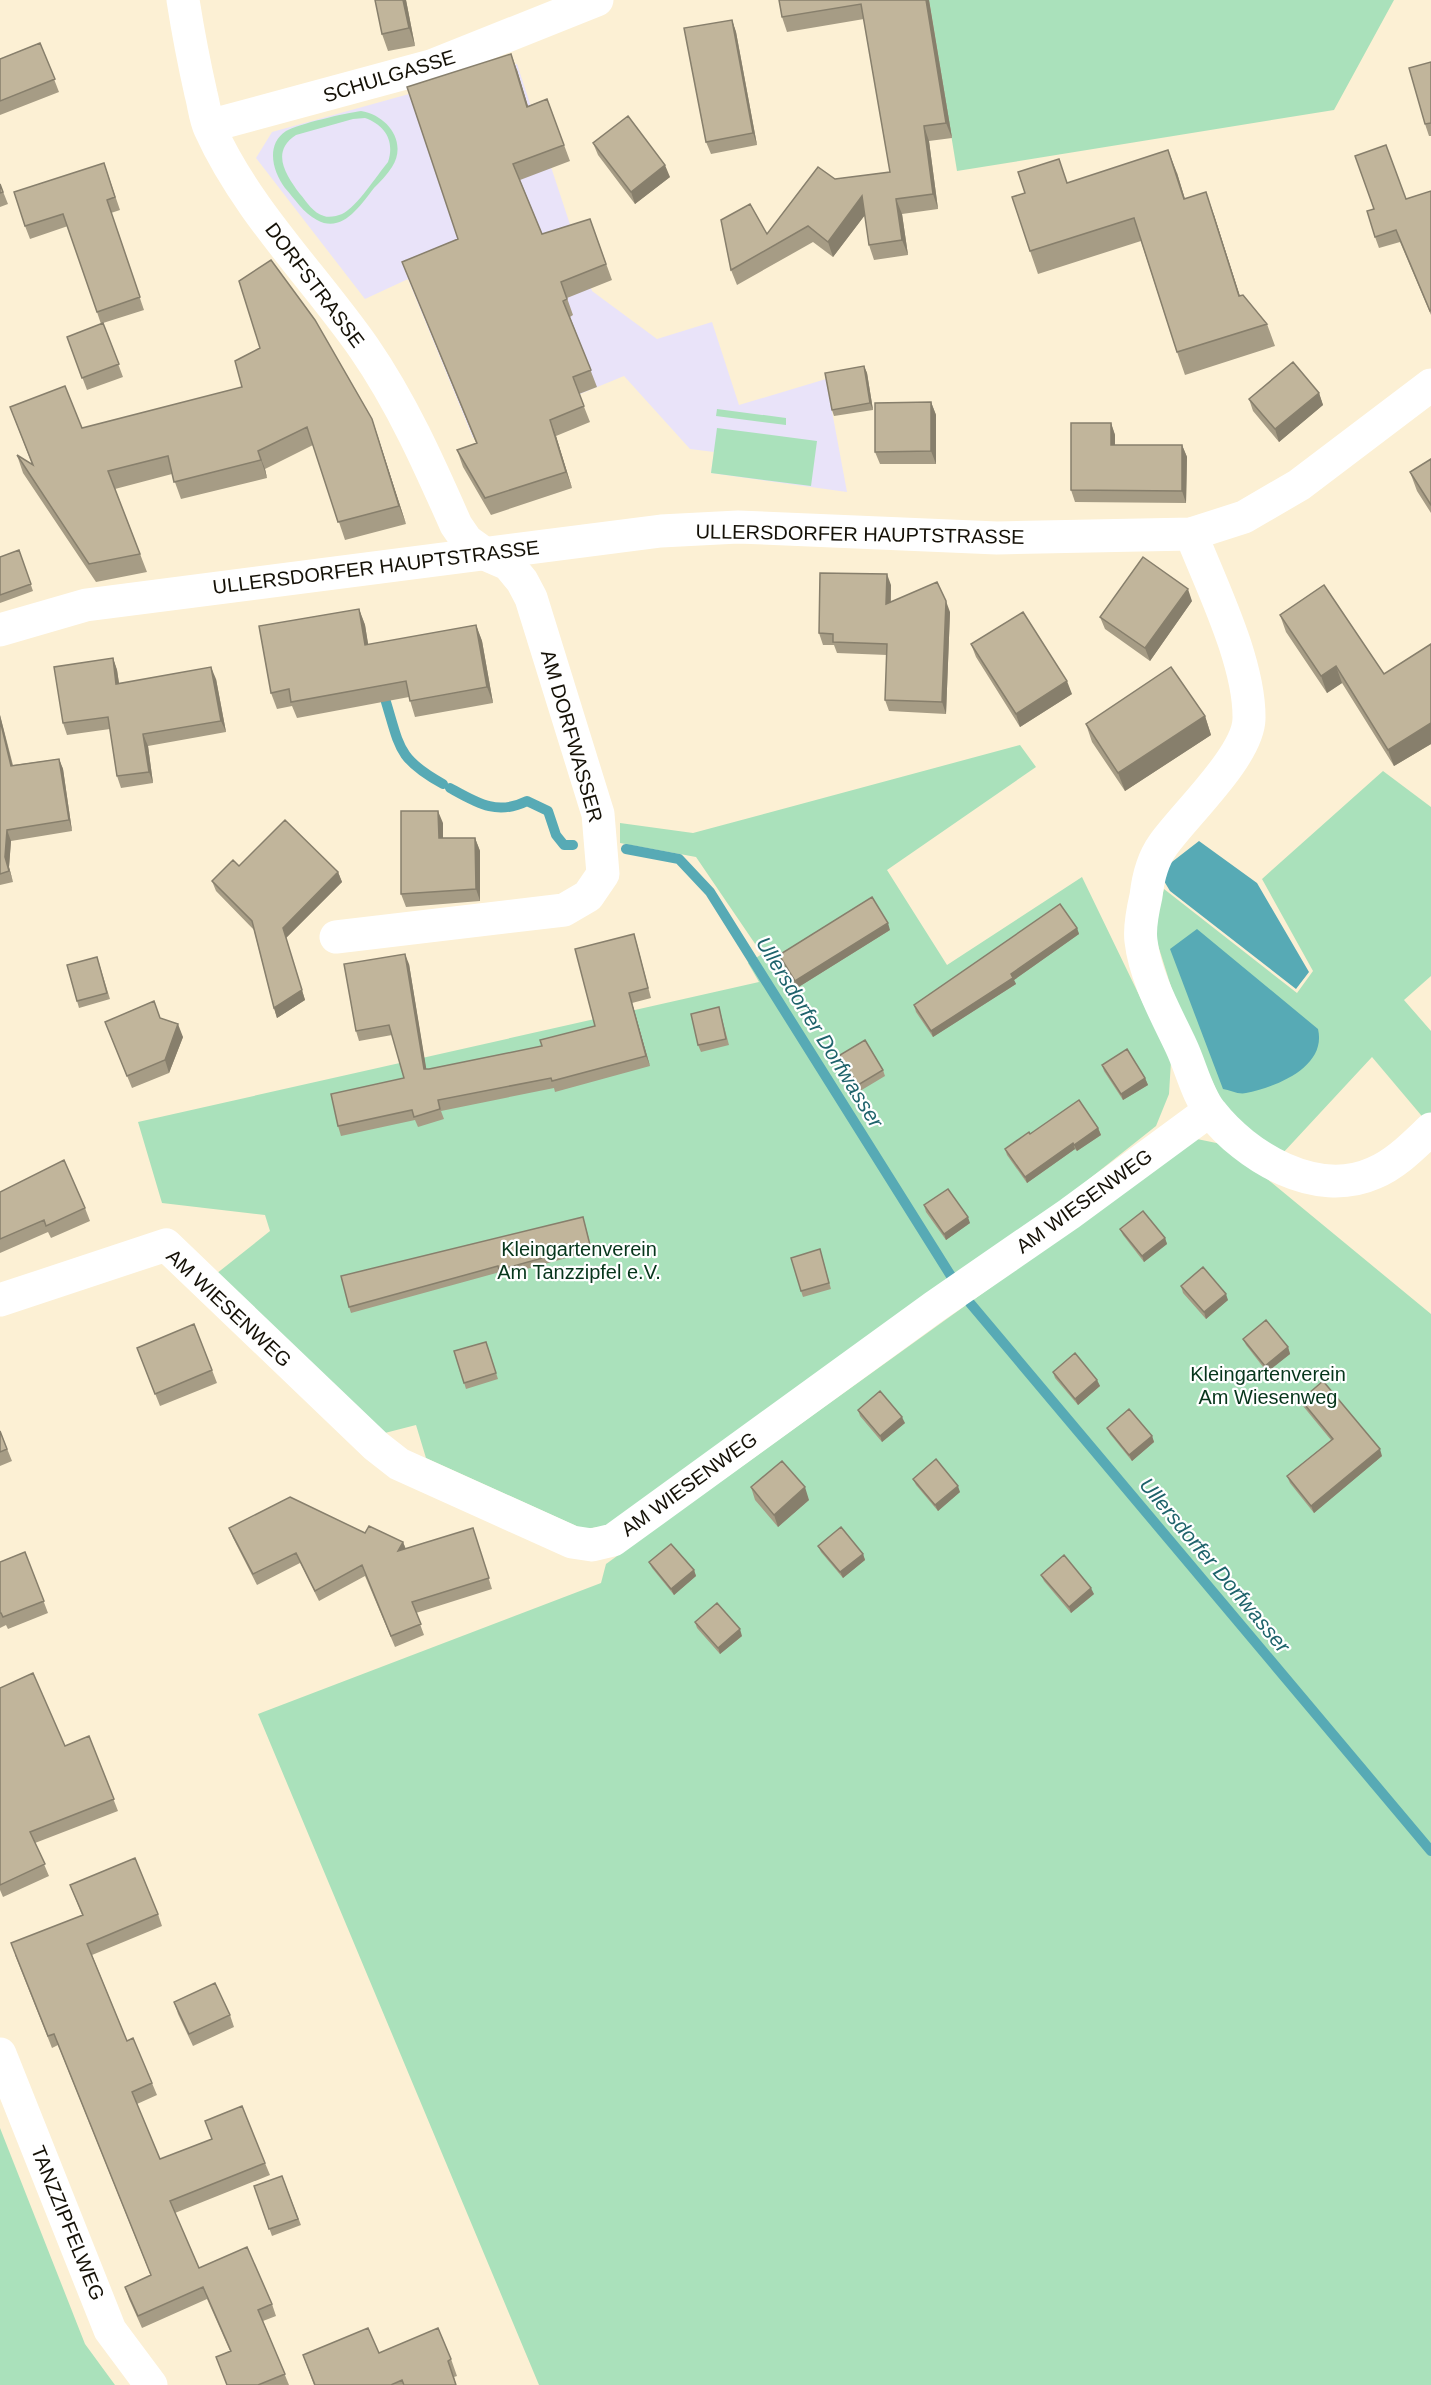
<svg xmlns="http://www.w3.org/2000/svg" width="1431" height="2385" font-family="Arial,sans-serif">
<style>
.education{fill:#e9e3f9}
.green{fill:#aae1bb;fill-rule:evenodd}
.water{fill:#57aab5}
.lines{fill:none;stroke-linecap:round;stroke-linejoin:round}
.stream{stroke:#57aab5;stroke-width:10}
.street{stroke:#fff;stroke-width:33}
.secondary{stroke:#fff;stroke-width:33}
.wall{fill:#a69c85}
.shaded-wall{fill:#877f6c}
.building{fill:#c1b59b;stroke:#877f6c;stroke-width:1.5}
.labels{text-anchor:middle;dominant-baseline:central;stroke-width:4.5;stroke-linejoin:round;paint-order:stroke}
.street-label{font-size:20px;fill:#151107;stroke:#fff}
.park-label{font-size:20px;fill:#06351b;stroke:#fff}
.water-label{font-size:21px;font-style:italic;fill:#1e636b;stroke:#fff}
</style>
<rect width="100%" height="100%" fill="#fcf0d4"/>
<path class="education" d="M517 64 592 291 657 339 712 322 739 405 826 379 847 492 711 473 714 452 690 449 624 376 473 438 408 279 365 299 256 158 272 132Z"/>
<path class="green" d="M929 0H1394L1334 110 957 171Z
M361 111C387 115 408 142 392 167 387 175 380 182 374 188 360 206 342 234 317 220 303 213 295 199 285 188 273 172 265 145 286 131 298 124 346 113 361 111ZM365 118C385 125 395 141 388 162 377 175 357 207 342 214 337 216 329 218 324 216 313 213 307 202 300 194 286 175 270 152 296 135L353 119Z
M717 409 786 418V425L716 416Z
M717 428 817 441 811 486 711 473Z
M1020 745 1036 767 887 870 947 965 1082 877 1171 1061 1169 1094 1156 1126 1064 1199 607 1526 583 1529 426 1458 416 1425 381 1434 216 1274 270 1231 265 1215 162 1203 138 1122 759 982 748 963 762 954 696 857 620 843V823L693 833Z
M1383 771 1431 807V976L1404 1000 1431 1031V1117L1426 1121 1372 1057 1282 1154 1258 1140 1223 1104 1178 1009 1157 942 1156 918 1164 889 1297 993 1313 971 1262 879Z
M1197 1139 1226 1145 1431 1314V2385H539L258 1714 601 1583 606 1564Z
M0 2128 85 2344 115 2385H0Z"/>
<path class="water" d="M1199 841 1257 883 1309 972 1296 989 1170 891 1164 881 1168 865Z
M1197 929 1318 1029C1327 1067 1276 1087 1246 1093 1239 1095 1230 1090 1223 1089L1170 949Z"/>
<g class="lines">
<path class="stream" d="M386 702C400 748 398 759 443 784
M450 788C477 803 497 816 527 801L548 811 556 835 564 845H573
M626 849 679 859 710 892 951 1276
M970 1303 1431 1851"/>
<path class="street" d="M183 0C188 32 194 63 201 94 204 105 205 118 210 129 247 211 313 275 364 348 402 403 429 464 456 525L467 541 485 554 508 564 522 581 531 598 598 814 603 874 588 896 564 910 336 937
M209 126 431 66 597 0
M1191 534C1212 587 1250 663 1249 719 1248 756 1185 814 1163 845 1153 859 1148 878 1146 896 1143 909 1139 927 1141 941 1145 977 1166 1014 1181 1046 1191 1067 1197 1095 1211 1112 1246 1157 1316 1199 1374 1173 1396 1164 1414 1145 1431 1129
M0 1300 166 1245 376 1446 399 1464 572 1542 592 1545 613 1540 934 1307 1069 1214 1209 1111
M0 2054 110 2330 151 2385"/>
<path class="secondary" d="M0 630 86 605 661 531 738 527 997 538 1191 534 1244 517 1299 485 1431 385"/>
</g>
<path class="wall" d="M406 0 415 46 388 51 382 34Z
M779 0H929L952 138 929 141 938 209 902 214 908 255 874 260 869 245 865 215 833 257 813 242 737 285 731 270 767 234 835 179 890 172 864 19 787 32 782 17Z
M732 20 736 32 757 145 711 154 706 142Z
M40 43 59 92 0 115V59Z
M1431 62V136H1429L1425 124Z
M517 70 528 106 547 99 570 161 520 180 542 234 590 219 612 280 567 298 573 315 570 317 597 387 579 394 590 422 556 436 572 488 491 515 463 467 457 450 476 443 402 262 458 239Z
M593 143 670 177 635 204 598 155Z
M104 163 120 210 111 213 144 310 103 323 123 377 87 390 67 337 101 324 68 226 30 239 25 226Z
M1177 173 1185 199 1214 215 1240 296 1267 324 1275 346 1185 375 1177 352 1141 241 1038 274 1030 251 1025 193 1067 183Z
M0 184 8 204 0 207Z
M1431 191V315L1400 242 1379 248 1375 237 1406 199Z
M864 366 867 373 873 410 834 416 832 410Z
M1319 393 1323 405 1279 442 1253 411 1249 399Z
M931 402 936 415V464H880L875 452Z
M10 407 82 428 372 419 406 524 345 540 313 445 265 469 267 478 181 499 172 474 115 489 147 572 96 582 23 473 17 455 32 464Z
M1111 423 1115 435V445H1182L1187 457 1186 503 1075 502 1071 490Z
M1431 459V513L1417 491 1410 472Z
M19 550 33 591 0 603V557Z
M891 585V602L950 612 946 714 889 711 885 700 887 655 837 653 834 645H823L819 633Z
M1192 601 1150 661 1105 629 1100 617Z
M359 609 365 625 368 645 476 625 482 641 493 703 415 717 409 697 297 718 292 706 277 709 271 693Z
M1280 615 1384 674 1431 644V744L1394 766 1342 683 1327 693 1286 632Z
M971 644 1072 694 1020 727 976 657Z
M113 658 117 670 119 684 216 679 226 732 148 746 153 783 121 788 117 776 110 729 67 735 63 723Z
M0 715 13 765 59 759 63 769 72 831 11 841 9 867 13 882 0 885Z
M1205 716 1211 735 1125 791 1092 742 1086 724Z
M443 823V838H475L480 851V901L406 907 401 894Z
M239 866 338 872 342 882 286 938 305 1000 277 1018 274 1008 254 930 216 891 212 881Z
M1077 928 1079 934 1014 980 1016 984 933 1037 916 1012 914 1005Z
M890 930 797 988 782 961 779 955Z
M634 934 637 944 651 998 632 1003 650 1066 555 1092 554 1088 441 1111 444 1119 418 1127 415 1120 341 1136 338 1126 404 1078 392 1035 359 1041 356 1031 409 964 426 1069H429L542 1046 595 1026Z
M99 963 110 999 79 1008 77 1001Z
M719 1007 729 1045 701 1052 698 1045Z
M160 1018 183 1037 169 1073 132 1088 105 1022Z
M840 1055 883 1070 885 1076 860 1091 842 1062Z
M1102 1065 1145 1078 1148 1085 1123 1100 1104 1071Z
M1098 1128 1101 1135 1077 1151 1075 1149 1027 1183 1007 1155 1005 1149 1030 1134Z
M0 1192 85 1208 90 1221 51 1238 48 1232 0 1253Z
M924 1205 970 1223 946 1240 926 1212Z
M585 1224 592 1251 501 1276 500 1272 351 1313 349 1307Z
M1120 1229 1165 1238 1167 1244 1144 1262 1123 1235Z
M820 1249 831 1289 803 1297 801 1291Z
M1181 1286 1228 1300 1206 1319 1183 1293Z
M1243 1339 1288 1347 1290 1354 1267 1372 1246 1345Z
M486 1342 498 1379 466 1389 454 1351Z
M137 1348 212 1370 217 1383 160 1406Z
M1053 1372 1097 1380 1100 1386 1078 1405 1055 1378Z
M1301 1400 1382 1456 1314 1513 1290 1483 1287 1476 1331 1440 1303 1406Z
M858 1410 905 1423 882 1442 860 1416Z
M1107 1428 1152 1436 1154 1442 1132 1461 1110 1434Z
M0 1431 12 1461 0 1466Z
M913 1479 960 1492 938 1511 916 1485Z
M751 1487 809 1500 778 1527 755 1500Z
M229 1528 365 1533 403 1542 406 1549 473 1528 492 1589 416 1613 424 1635 395 1647 365 1576 319 1601 300 1563 257 1585 233 1538Z
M818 1546 863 1554 865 1560 843 1578 821 1552Z
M25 1552 48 1613 8 1629 6 1625 0 1628V1562Z
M649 1562 694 1570 696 1576 674 1595 652 1568Z
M1041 1575 1094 1594 1071 1613 1044 1581Z
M695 1622 742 1636 720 1654 697 1628Z
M0 1688 65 1746 89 1736 118 1811 35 1843 49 1876 3 1897 0 1890Z
M70 1885 158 1914 162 1926 92 1955 127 2041 152 2083 157 2095 137 2104 160 2159 265 2163 270 2175 175 2213 199 2268 272 2304 276 2316 263 2321 289 2385H227L216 2357 230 2351 207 2299 142 2328 129 2299 125 2287 151 2276 58 2045 52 2048 15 1955 82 1915Z
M174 2002 230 2015 234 2027 193 2046 178 2014Z
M282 2176 301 2225 272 2236 254 2186Z
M379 2353 451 2359 457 2376 454 2377 456 2385H314L303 2355Z"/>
<path class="shaded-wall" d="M403 0H406L415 46 409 28Z
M926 0H929L952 138 946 123Z
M732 20 736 32 757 145 753 133Z
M511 54 517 70 533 123 527 107Z
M924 126 929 141 938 209 933 194Z
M1168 150 1177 173 1192 222 1184 199Z
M665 165 670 177 635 204 631 192Z
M1206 192 1214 215 1247 319 1239 296Z
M862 196 868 211 833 257 828 242Z
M896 199 902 214 908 255 902 240Z
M864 366 867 373 873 410 870 403Z
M1319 393 1323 405 1279 442 1275 429Z
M931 402 936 415V464L931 451Z
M372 419 378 437 406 524 399 506Z
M550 420 556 436 572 488 566 472Z
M1111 423 1115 435V456L1111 445Z
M1182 445 1187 457 1186 503 1182 491Z
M258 451 265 469 267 478Z
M887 574 891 585 890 615 886 604Z
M1188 589 1192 601 1150 661 1145 648Z
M946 601 950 612 946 714 942 702Z
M359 609 365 625 371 661 365 645Z
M476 625 482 641 493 703 487 687Z
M113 658 117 670 121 696 116 684Z
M1336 666 1342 683 1327 693 1321 676Z
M211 667 216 679 226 732 221 721Z
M1067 681 1072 694 1020 727 1016 714Z
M0 715 15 776 11 766 0 720Z
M1205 716 1211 735 1125 791 1118 773Z
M1431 723V744L1394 766 1388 750Z
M143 734 148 746 153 783 149 772Z
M59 759 63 769 72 831 69 820Z
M438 811 443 823V851L439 838Z
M7 830 11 841 9 867 13 882 5 857Z
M475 838 480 851V901L476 889Z
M338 872 342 882 286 938 305 1000 277 1018 274 1008 283 928Z
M888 923 890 930 797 988 795 981Z
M1077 928 1079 934 1014 980 1016 984 933 1037 931 1031Z
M405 954 409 964 428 1079 424 1069Z
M629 993 632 1003 650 1066 646 1056Z
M178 1024 183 1037 169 1073 165 1060Z
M1145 1078 1148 1085 1123 1100 1121 1094Z
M1098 1128 1101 1135 1077 1151 1074 1145Z
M1073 1143 1075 1149 1027 1183 1025 1177Z
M968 1217 970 1223 946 1240 944 1234Z
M1165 1238 1167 1244 1144 1262 1142 1256Z
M1226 1294 1228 1300 1206 1319 1204 1312Z
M1288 1347 1290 1354 1267 1372 1265 1366Z
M1097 1380 1100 1386 1078 1405 1075 1399Z
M902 1417 905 1423 882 1442 880 1436Z
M1152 1436 1154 1442 1132 1461 1129 1455Z
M1380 1449 1382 1456 1314 1513 1311 1506Z
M958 1486 960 1492 938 1511 935 1505Z
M805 1487 809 1500 778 1527 774 1515Z
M403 1542 407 1553 398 1551Z
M863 1554 865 1560 843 1578 840 1572Z
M694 1570 696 1576 674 1595 671 1589Z
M1091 1588 1094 1594 1071 1613 1069 1607Z
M740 1629 742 1636 720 1654 718 1648Z"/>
<path class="building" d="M375 0H403L409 28 382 34Z
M779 0H926L946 123 924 126 933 194 896 199 902 240 869 245 862 196 828 242 808 226 731 270 721 220 750 204 767 234 818 167 835 179 890 172 861 4 782 17Z
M732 20 753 133 706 142 684 28Z
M40 43 55 79 0 101V59Z
M511 54 527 107 547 99 564 145 513 164 542 234 590 219 606 264 561 282 567 299 563 301 591 370 573 377 584 406 550 420 566 472 485 498 457 450 477 443 402 262 458 239 407 87Z
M1431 62V123L1425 124 1409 68Z
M628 116 665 165 631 192 593 143Z
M1386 145 1406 199 1431 191V310L1430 311 1396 230 1375 237 1367 211 1374 209 1355 156Z
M1168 150 1184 199 1206 192 1239 296 1243 295 1267 324 1177 352 1134 218 1030 251 1012 197 1025 193 1018 172 1059 159 1067 183Z
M104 163 115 197 107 200 140 297 97 312 63 214 25 226 14 192Z
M0 184 3 192 0 193Z
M271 260 315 320 372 419 399 506 338 522 307 427 258 451 261 460 174 482 168 456 108 471 140 554 89 564 17 455 33 465 10 407 65 386 82 428 242 387 235 361 260 348 239 281Z
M103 323 119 364 82 378 67 337Z
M1293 362 1319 393 1275 429 1249 399Z
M864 366 870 403 832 410 825 373Z
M931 402V451L875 452V403Z
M1071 423H1111V445H1182V491L1071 490Z
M1431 459V505L1410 472Z
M19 550 31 584 0 595V557Z
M1143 557 1188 589 1145 648 1100 617Z
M820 573 887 574 886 604 937 582 946 601 942 702 885 700 887 644 833 642V634L819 633Z
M1324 585 1384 674 1431 644V723L1388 750 1336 666 1321 676 1280 615Z
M359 609 365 645 476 625 487 687 410 701 406 681 291 702 289 689 271 693 259 626Z
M1023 612 1067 681 1016 714 971 644Z
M113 658 116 684 211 667 221 721 143 734 149 772 117 776 108 717 63 723 54 667Z
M1171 667 1205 716 1118 773 1086 724Z
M0 720 11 766 59 759 69 820 7 830 5 857 9 871 0 874Z
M401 811H438L439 838H475L476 889 401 894Z
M285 820 338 872 283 928 302 990 274 1008 252 921 212 881 233 860 239 866Z
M872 897 888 923 795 981 779 955Z
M1060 904 1077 928 1011 974 1013 978 931 1031 914 1005Z
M634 934 648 988 629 993 646 1056 552 1081 551 1078 438 1100 440 1109 414 1117 412 1110 338 1126 331 1094 404 1078 389 1025 356 1031 344 964 405 954 424 1069H429L542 1046 540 1040 595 1026 575 949Z
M97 957 107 993 77 1001 67 965Z
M154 1001 160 1018 178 1024 165 1060 127 1076 105 1022Z
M719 1007 726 1039 698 1045 691 1014Z
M865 1040 883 1070 858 1085 840 1055Z
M1127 1049 1145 1078 1121 1094 1102 1065Z
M1079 1100 1098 1128 1074 1145 1073 1143 1025 1177 1005 1149 1029 1132 1030 1134Z
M64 1160 85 1208 46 1226 44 1220 0 1239V1192Z
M948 1189 968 1217 944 1234 924 1205Z
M1143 1211 1165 1238 1142 1256 1120 1229Z
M583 1217 590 1245 499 1270 498 1266 349 1307 341 1276Z
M820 1249 829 1283 801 1291 791 1258Z
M1203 1267 1226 1294 1204 1312 1181 1286Z
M1266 1320 1288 1347 1265 1366 1243 1339Z
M194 1324 212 1370 155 1394 137 1348Z
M486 1342 496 1373 464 1383 454 1351Z
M1075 1353 1097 1380 1075 1399 1053 1372Z
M1323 1381 1380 1449 1311 1506 1287 1476 1333 1439 1301 1400Z
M880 1391 902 1417 880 1436 858 1410Z
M1129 1409 1152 1436 1129 1455 1107 1428Z
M0 1431 7 1449 0 1452Z
M936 1459 958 1486 935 1505 913 1479Z
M782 1461 805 1487 774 1515 751 1487Z
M290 1497 365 1533 369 1526 403 1542 398 1551 473 1528 489 1578 412 1602 421 1624 391 1636 362 1565 315 1591 296 1553 253 1574 229 1528Z
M841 1527 863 1554 840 1572 818 1546Z
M671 1544 694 1570 671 1589 649 1562Z
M25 1552 44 1601 3 1617 1 1613H0V1562Z
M1064 1555 1091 1588 1069 1607 1041 1575Z
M717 1603 740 1629 718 1648 695 1622Z
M33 1673 65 1746 89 1736 114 1799 30 1832 45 1864 0 1885V1688Z
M135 1858 158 1914 87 1944 127 2041 133 2038 152 2083 132 2092 160 2159 212 2139 205 2121 242 2106 265 2163 170 2201 199 2268 247 2247 272 2304 258 2310 285 2374 258 2385H227L216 2357 231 2351 203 2287 138 2316 125 2287 151 2275 54 2034 48 2036 11 1943 83 1915 70 1885Z
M215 1983 230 2015 189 2034 174 2002Z
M282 2176 298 2219 269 2229 254 2186Z
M368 2328 379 2353 438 2328 451 2359 448 2361 456 2385H404L402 2380 391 2385H315L303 2355Z"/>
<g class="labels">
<g class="street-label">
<text transform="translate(389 76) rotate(-17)">SCHULGASSE</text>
<text transform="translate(315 285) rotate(53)">DORFSTRASSE</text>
<text transform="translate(860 534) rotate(1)">ULLERSDORFER HAUPTSTRASSE</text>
<text transform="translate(376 567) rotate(-7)">ULLERSDORFER HAUPTSTRASSE</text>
<text transform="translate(572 736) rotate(74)">AM DORFWASSER</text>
<text transform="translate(1084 1201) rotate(-36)">AM WIESENWEG</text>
<text transform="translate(229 1308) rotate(43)">AM WIESENWEG</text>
<text transform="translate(689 1484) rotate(-36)">AM WIESENWEG</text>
<text transform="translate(68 2223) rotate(68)">TANZZIPFELWEG</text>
</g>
<g class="park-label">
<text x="579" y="1249">Kleingartenverein<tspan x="579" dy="23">Am Tanzzipfel e.V.</tspan></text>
<text x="1268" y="1374">Kleingartenverein<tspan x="1268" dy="23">Am Wiesenweg</tspan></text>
</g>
<g class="water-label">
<text transform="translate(820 1032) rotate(58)">Ullersdorfer Dorfwasser</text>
<text transform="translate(1215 1565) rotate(50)">Ullersdorfer Dorfwasser</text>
</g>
</g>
</svg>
